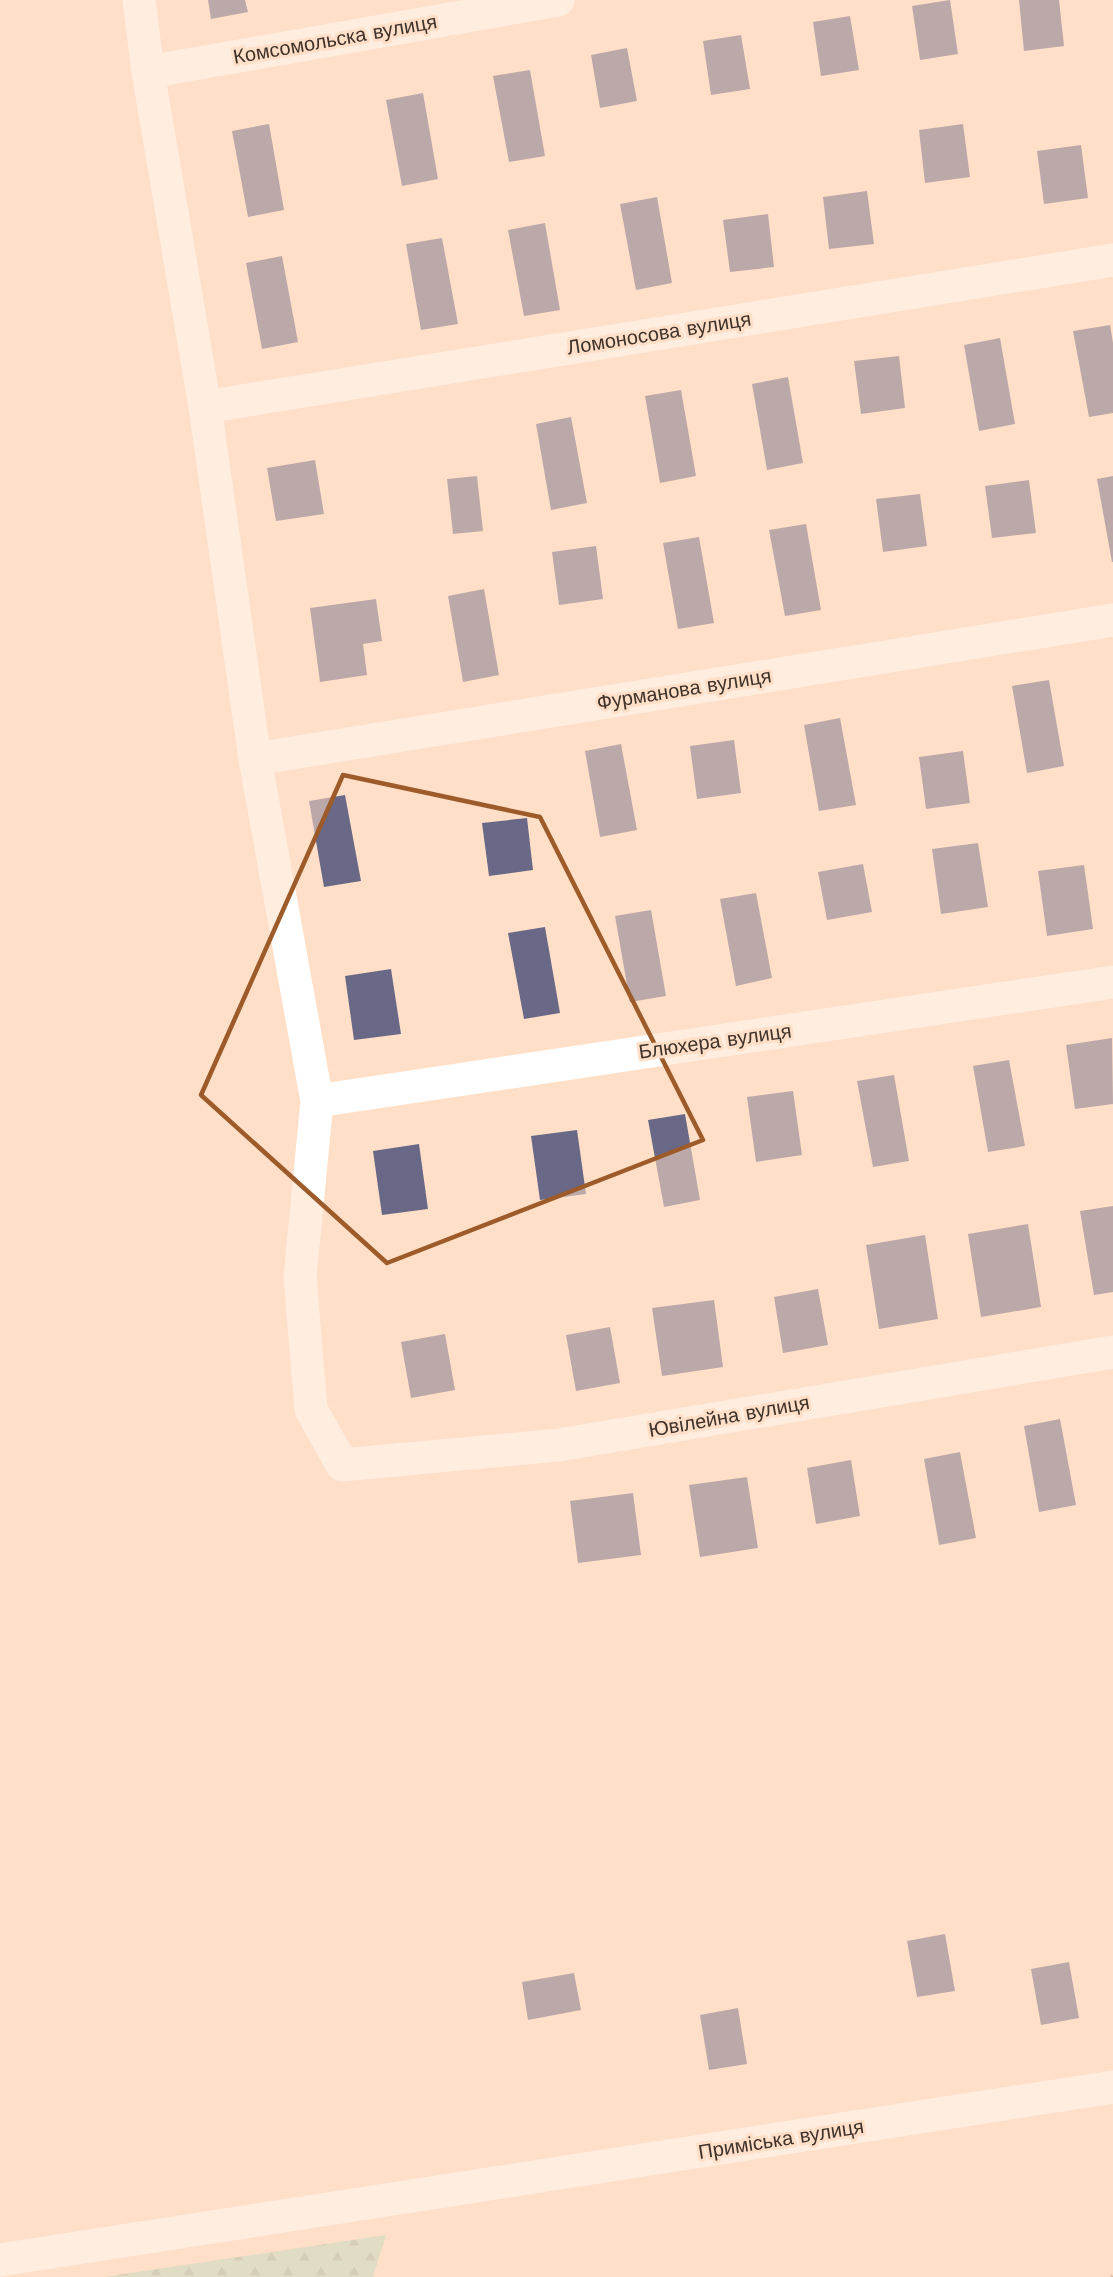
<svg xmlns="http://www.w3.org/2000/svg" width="1113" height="2277" font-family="'Work Sans',sans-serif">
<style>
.forest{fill:url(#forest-firs)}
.building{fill:#696987}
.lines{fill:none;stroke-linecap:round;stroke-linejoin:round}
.path{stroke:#a48d7c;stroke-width:4;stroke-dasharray:1.5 4.5;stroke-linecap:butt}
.minor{stroke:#fff;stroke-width:33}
.marked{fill:none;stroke:#9d5b2a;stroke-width:4.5;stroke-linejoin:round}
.labels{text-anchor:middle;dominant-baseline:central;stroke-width:6;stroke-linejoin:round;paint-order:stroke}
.street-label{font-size:20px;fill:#3e3229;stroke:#ffdfc7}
</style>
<defs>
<pattern id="forest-firs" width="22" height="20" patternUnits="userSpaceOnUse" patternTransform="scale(1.5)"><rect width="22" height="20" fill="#bdd9c1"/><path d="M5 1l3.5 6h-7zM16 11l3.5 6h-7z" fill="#a4bba6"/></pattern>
</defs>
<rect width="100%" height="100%" fill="#ffdfc7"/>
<path class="forest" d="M386 2235 373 2277H104Z"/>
<path class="building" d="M208 0H245L248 12 211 19Z
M950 0 958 54 920 60 912 6Z
M1019 0H1059L1064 46 1024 51Z
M850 16 859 70 821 76 813 22Z
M741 35 750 89 711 95 703 41Z
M627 48 637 101 600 108 591 55Z
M530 70 545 156 509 162 493 76Z
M423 93 438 179 402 186 386 100Z
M269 124 284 210 248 217 232 131Z
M963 124 970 177 925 183 919 130Z
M1081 145 1088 198 1044 204 1037 151Z
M867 191 874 244 829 249 823 197Z
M657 197 672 283 636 290 620 204Z
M768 214 774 267 730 272 723 220Z
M545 223 560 310 524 316 508 230Z
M442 238 458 324 421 330 406 244Z
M282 256 298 342 262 349 246 263Z
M1110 325 1113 343V413L1089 417 1073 331Z
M1000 338 1015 424 979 431 964 345Z
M899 356 905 408 861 414 854 361Z
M788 377 803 463 767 470 752 384Z
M681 390 696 476 660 483 645 396Z
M571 417 587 503 551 510 536 424Z
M315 460 324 514 276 521 267 468Z
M477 476 483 531 453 534 447 479Z
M1113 476V562H1112L1097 479Z
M1029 480 1036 533 992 538 985 486Z
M920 494 927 546 883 552 876 499Z
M806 524 821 610 785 616 769 530Z
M699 537 714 623 678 629 663 543Z
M596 546 603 599 559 605 552 552Z
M484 589 499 675 463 682 448 596Z
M376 599 382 641 363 644 367 675 320 682 310 608Z
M1049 680 1064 766 1027 773 1012 686Z
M840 718 856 805 819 811 804 725Z
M734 740 741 793 697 799 690 746Z
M621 744 637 830 600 837 585 751Z
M963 751 970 803 926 809 919 757Z
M345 795 361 881 324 887 309 801Z
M527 818 533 870 489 876 482 823Z
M978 843 988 907 941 914 932 849Z
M863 864 872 912 827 920 818 872Z
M1084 865 1093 929 1047 936 1038 871Z
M756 893 772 978 736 986 720 899Z
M651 910 666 996 630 1002 615 916Z
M545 927 560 1013 524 1019 508 933Z
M391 969 401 1034 354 1040 345 976Z
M1112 1038 1113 1104 1075 1109 1066 1045Z
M1009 1060 1025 1146 988 1152 973 1066Z
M894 1075 909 1161 873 1167 857 1081Z
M793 1091 802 1155 756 1162 747 1097Z
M685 1114 700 1200 664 1207 648 1120Z
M577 1130 586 1194 540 1200 531 1136Z
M419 1144 428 1209 382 1215 373 1151Z
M1113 1206V1292L1094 1295 1080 1211Z
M1028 1224 1041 1307 981 1317 968 1234Z
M925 1235 938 1319 879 1329 866 1245Z
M818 1289 828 1345 783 1353 774 1297Z
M714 1300 723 1367 662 1376 652 1308Z
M610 1327 620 1383 576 1391 566 1335Z
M445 1334 455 1390 411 1398 401 1342Z
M1060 1419 1076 1505 1039 1512 1024 1426Z
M960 1452 976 1538 939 1545 924 1459Z
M851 1460 860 1516 816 1524 807 1468Z
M747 1477 758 1548 700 1557 689 1485Z
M633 1493 641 1555 578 1563 570 1501Z
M945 1934 955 1991 917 1997 907 1941Z
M1069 1962 1079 2018 1041 2025 1031 1969Z
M574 1973 581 2010 528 2020 522 1982Z
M738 2008 747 2064 709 2070 700 2015Z"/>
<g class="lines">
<path class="path" d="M1112 2277 1113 2274"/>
<path class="minor" d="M139 0 148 72 205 407 255 759 317 1101 300 1277 311 1409 342 1465 559 1445 1113 1352
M148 72 558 0
M205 407 1113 260
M255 759 1113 620
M317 1101 1113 982
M0 2260 1113 2087"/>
</g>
<path d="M0 0H1113V2277H0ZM343 775 540 817 703 1140 387 1263 201 1095Z" fill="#ffdfc7" fill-opacity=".55" fill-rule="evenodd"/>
<path class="marked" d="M343 775 540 817 703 1140 387 1263 201 1095Z"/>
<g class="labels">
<g class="street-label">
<text transform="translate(335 39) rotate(-10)">Комсомольска вулиця</text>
<text transform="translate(659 333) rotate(-9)">Ломоносова вулиця</text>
<text transform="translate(684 689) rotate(-9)">Фурманова вулиця</text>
<text transform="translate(715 1041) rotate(-8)">Блюхера вулиця</text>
<text transform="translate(729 1416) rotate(-10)">Ювілейна вулиця</text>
<text transform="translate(781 2139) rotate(-9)">Приміська вулиця</text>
</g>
</g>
</svg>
